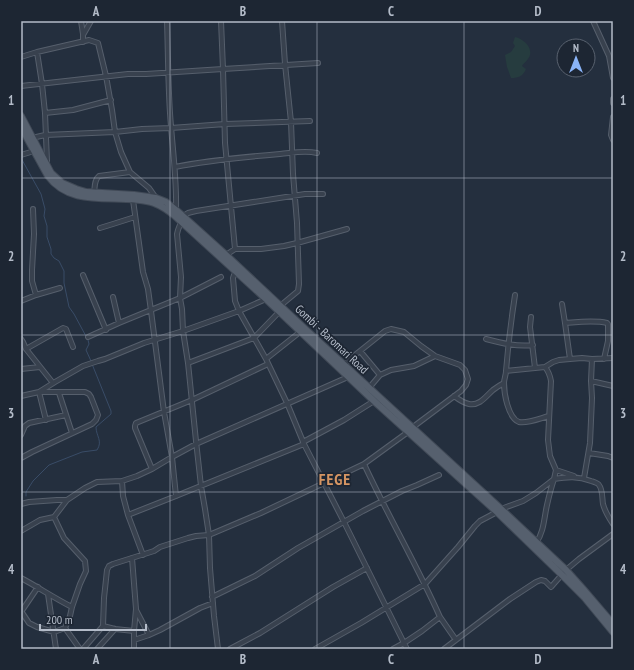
<svg xmlns="http://www.w3.org/2000/svg" width="634" height="670" font-family="'PT Sans Narrow',sans-serif">
<style>
.green{fill:#263c3f}
.lines{fill:none;stroke-linecap:round;stroke-linejoin:round}
.stream{stroke:#394c67;stroke-width:1}
.minor-casing{stroke:#565f6c;stroke-width:6}
.primary-casing{stroke:#414a57;stroke-width:8}
.minor{stroke:#38414e;stroke-width:4}
.primary{stroke:#56606e;stroke-width:6}
.grid{fill:none;stroke:#b4bcc9;stroke-width:1;stroke-opacity:0.55}
.labels{text-anchor:middle;dominant-baseline:central;stroke-width:3.5;stroke-linejoin:round;paint-order:stroke}
.street-label{font-size:12px;fill:#b4bcc9;stroke:#1d2633}
.district-label{font-size:16px;font-weight:bold;letter-spacing:1px;fill:#d59563;stroke:#1d2633}
.neatline{fill:none;stroke:#b4bcc9;stroke-width:1.5}
.grid-label{font-size:13px;text-anchor:middle;font-weight:bold;fill:#b4bcc9}
</style>
<rect width="100%" height="100%" fill="#242f3e"/>
<path class="green" d="M515 37C523 39 532 46 530 55 529 59 524 63 522 66L526 69C523 76 519 78 511 78L507 67 505 55 511 52 515 46 513 43Z"/>
<g class="lines">
<path class="stream" d="M21 158 41 194 45 209 44 216 47 226V237L51 249V254L54 258 59 261 64 271V283L69 307 74 314 88 340 89 344 86 350 91 361
M26 496V492L33 481 49 465 82 452 97 450C103 441 96 436 96 427L111 414V411L92 364"/>
<defs>
<path id="minor" d="M81 21 83 34
M167 21C168 51 168 82 170 113 172 145 177 178 176 210
M593 21 609 56 613 78
M83 42V35L91 21
M37 52 42 84 45 113 47 161
M21 57 37 52 89 40 98 43 106 76 112 110 115 132 121 152 130 172 149 188 156 198
M21 86 128 74H146L223 69 221 21
M613 99V103
M45 113 73 110 111 100
M613 117 611 135 613 140
M32 138 45 135 115 132 142 129 171 128 225 124 310 121
M21 155 34 151
M175 167C209 160 244 157 280 154 292 153 304 150 317 153
M94 193C95 187 94 180 99 176L130 172
M133 200 143 272 148 289 151 311 164 412 172 457 176 496
M33 209 34 234 32 270V281L36 295
M183 216 188 213 196 211 305 194H323
M181 222 178 230 177 234 181 277 180 298 182 309 183 331 188 363 196 441 201 486 205 509 209 535 210 568 214 616 218 649
M100 228 113 224 135 217
M235 249 225 143 223 69 318 63
M226 255 235 249H261L284 246 297 243 347 229
M239 272 234 275 233 278 235 301 239 311 266 359 287 403 304 444 344 522 404 643 393 649
M83 275 106 330
M515 295C511 321 508 346 506 371 506 375 504 379 504 383 504 393 508 418 519 422 527 424 541 418 549 416
M113 297 119 323
M21 301 36 295 60 288
M562 304 565 323
M280 306 298 291 299 284 297 223 293 174 291 122 285 64 282 21
M531 317 530 327 535 368
M88 337 119 323 180 298 221 277
M21 339 23 342 26 349
M486 339C501 343 517 347 533 345
M360 351 380 375
M266 359 300 332
M570 359 565 323C579 322 594 320 607 323L608 324V341L604 359
M188 363 254 338 279 312
M344 365 350 359 385 331 391 329 404 332 421 346 435 356 460 365 465 370 468 379 466 385 461 391 413 427
M21 369 40 367
M506 371 545 367 553 362 559 360 570 359 582 358 592 359 613 358
M591 381 613 386
M53 383 26 349 63 328 66 329 73 347
M369 388 380 375 391 370 414 366 435 356
M39 392 55 382 83 366 98 361 105 359 144 343 183 331 239 311 266 299
M39 392 46 420
M59 393 72 433
M21 396 39 392H85L89 394 91 397 98 415 96 420 92 424 32 452 21 458
M454 396C458 399 464 403 469 404 480 406 486 396 493 390 497 387 500 385 504 383
M21 435 25 426 29 423 66 415
M303 442 344 420 374 401
M589 453 608 456 613 458
M364 464C388 516 417 565 440 617
M152 469 135 428V426L136 423 192 400 268 364
M556 470 574 476
M584 478 590 443 592 398 591 381 592 359
M122 481 123 496 128 515 143 555
M21 504 29 502 57 500H67L85 488 97 482 122 481 137 476 152 469 172 457 196 444 348 377
M501 509 523 501 536 493 554 479 556 470 550 456 548 440 551 381C550 375 549 372 545 367
M128 515 176 496 304 444
M54 517 64 538 85 561 86 571 80 584 72 607 70 616 65 628 80 649
M21 531 40 520 54 517 67 500
M536 543C544 532 544 518 547 505 549 496 551 488 554 479 567 477 578 476 591 481 594 482 598 483 599 485 603 490 602 499 603 504 605 512 609 518 613 524
M132 558 136 609 134 631V649
M21 578C38 587 54 598 72 607
M48 594 56 649
M212 597 255 576 298 548 363 511 402 491 417 485 439 475
M136 610 149 635
M21 611 29 623 37 627 54 632 65 628
M21 612 38 587
M134 631 115 629 103 626 104 598 107 570 109 566 113 564 154 551 160 547 188 538 196 536 209 535 261 513 364 464 408 432
M134 640 149 635 160 630 200 608 213 603
M83 649 103 626
M97 649 115 629
M230 649 260 633 333 587 367 568
M315 649 361 623 425 584 458 547 475 526 480 521 497 512
M407 649 404 643 422 631 440 617 456 640
M444 649 510 599 536 582 541 580 545 581 551 587 566 570 579 559 613 534"/>
<path id="primary" d="M21 116 51 173 62 183 76 189 86 192 134 195 156 198 166 202 176 210 226 255 305 329 501 509 566 570 583 589 613 624
M21 127 48 176C73 210 119 192 154 203 162 206 169 211 175 216L266 299 374 401 497 512 562 575 585 598 613 632"/>
</defs>
<use href="#minor" class="minor-casing"/>
<use href="#primary" class="primary-casing"/>
<use href="#minor" class="minor"/>
<use href="#primary" class="primary"/>
</g>
<path class="grid" d="M170 21V649M317 21V649M464 21V649M21 178H613M21 335H613M21 492H613"/>
<g class="labels">
<g class="street-label">
<text transform="translate(332 339) rotate(43)">Gombi - Baromari Road</text>
</g>
<g class="district-label">
<text x="335" y="479">FEGE</text>
</g>
</g>
<rect width="634" height="670" fill="none" stroke="#1d2633" stroke-width="44"/>
<g transform="translate(576 58)"><circle r="19" fill="#1d2633" stroke="#59626f"/>
<path d="M0-3L7 15L0 10L-7 15Z" fill="#8ab4f8"/>
<text y="-6" font-size="11" font-weight="bold" text-anchor="middle" fill="#b4bcc9">N</text>
</g>
<path d="M40 624v6h106v-6" fill="none" stroke="#b4bcc9" stroke-width="2"/>
<text x="46" y="624" font-size="12" fill="#b4bcc9" stroke="#1d2633" stroke-width="3" paint-order="stroke">200 m</text>
<rect x="22" y="22" width="590" height="626" class="neatline"/>
<g class="grid-label">
<text x="96" y="16">A</text>
<text x="243" y="16">B</text>
<text x="391" y="16">C</text>
<text x="538" y="16">D</text>
<text x="11" y="105">1</text>
<text x="623" y="105">1</text>
<text x="11" y="261">2</text>
<text x="623" y="261">2</text>
<text x="11" y="418">3</text>
<text x="623" y="418">3</text>
<text x="11" y="574">4</text>
<text x="623" y="574">4</text>
<text x="96" y="664">A</text>
<text x="243" y="664">B</text>
<text x="391" y="664">C</text>
<text x="538" y="664">D</text>
</g>
</svg>
